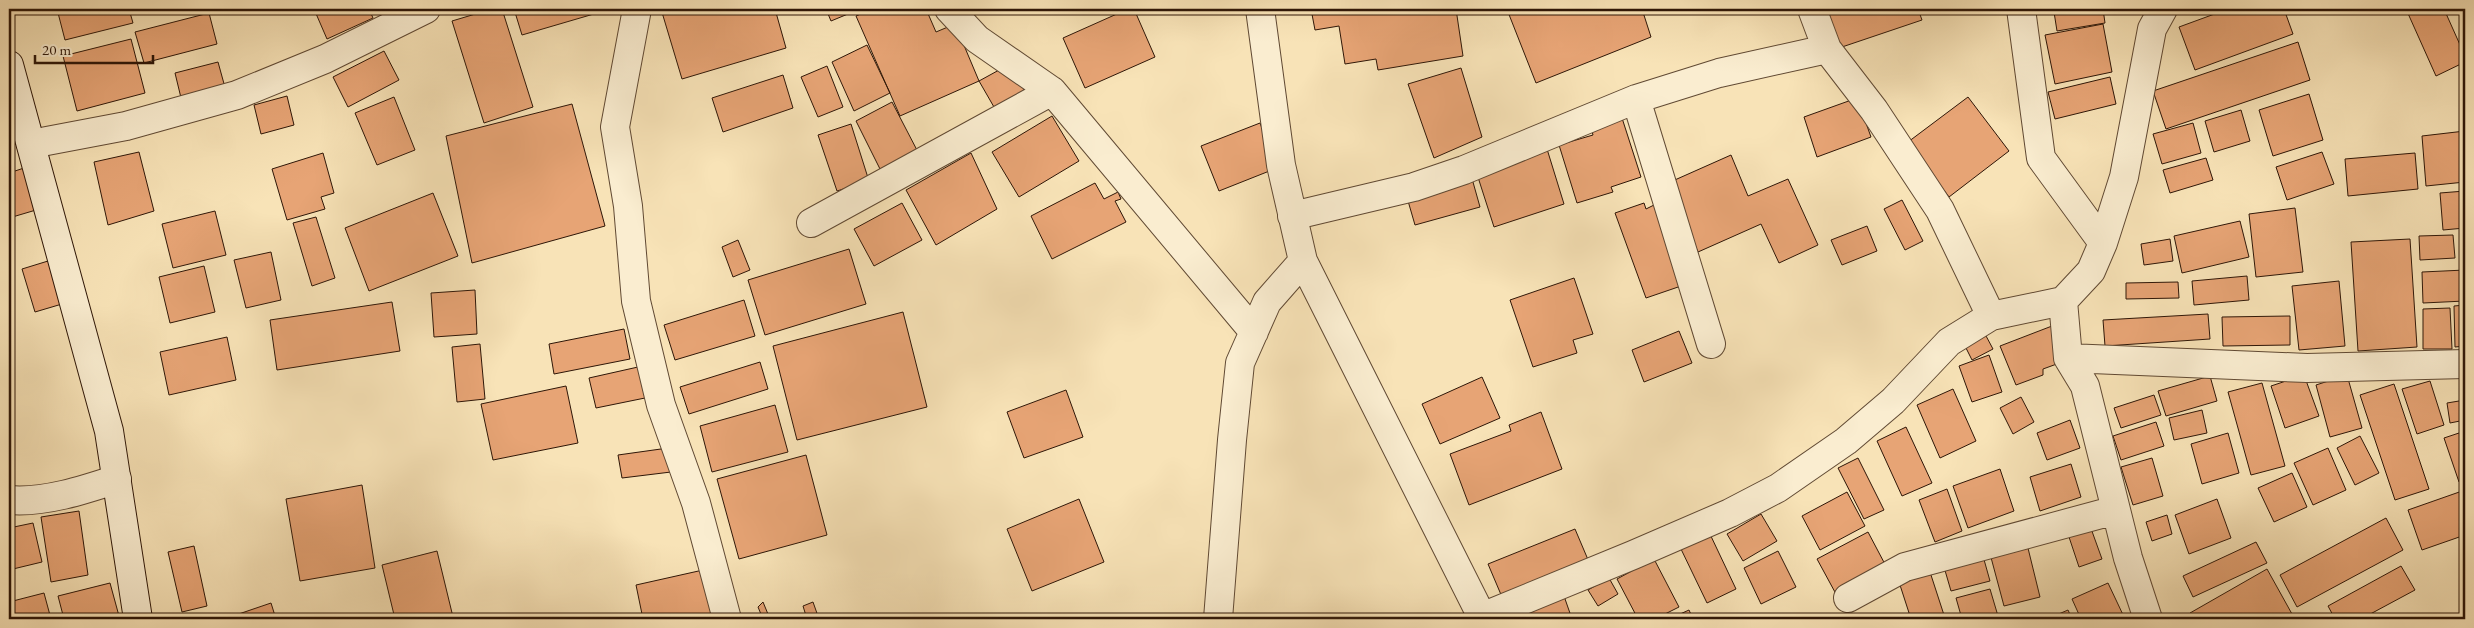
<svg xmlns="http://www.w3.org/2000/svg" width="2474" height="628" font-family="'EB Garamond',serif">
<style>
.building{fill:#e7a475;stroke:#2e1607}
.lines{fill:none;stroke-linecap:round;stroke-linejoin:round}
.minor-casing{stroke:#604933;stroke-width:30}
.secondary-casing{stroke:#2e1607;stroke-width:30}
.minor{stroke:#faedd0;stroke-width:28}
.secondary{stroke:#faedd0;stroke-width:28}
</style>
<rect width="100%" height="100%" fill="#f8e3b7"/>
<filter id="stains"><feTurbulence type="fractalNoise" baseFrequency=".004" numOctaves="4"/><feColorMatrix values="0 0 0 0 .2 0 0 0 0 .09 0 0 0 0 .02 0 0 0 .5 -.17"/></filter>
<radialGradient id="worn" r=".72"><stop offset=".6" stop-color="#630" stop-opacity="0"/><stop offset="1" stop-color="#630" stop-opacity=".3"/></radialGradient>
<path class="building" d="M57 9H129L133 23 65 40Z
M314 9H369L373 18 327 39Z
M492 9H502L533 107 484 123 452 21Z
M514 9H604V11L522 35Z
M661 9H775L786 48 682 79Z
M826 9H860L831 21Z
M872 9H926L936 32 955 24 979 81 900 116 856 16Z
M1128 9H1134L1155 57 1085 88 1063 38Z
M1311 9H1456L1463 56 1378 70 1376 59 1345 64 1339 26 1315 30Z
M1517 9H1642L1651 37 1536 83 1508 12Z
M1826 9H1918L1922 20 1839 48Z
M2078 9H2103L2105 23 2057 31 2054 12Z
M2218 9H2284L2293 34 2195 70 2179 27 2220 12Z
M2406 9H2444L2465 56V62L2436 76Z
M209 13 217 44 144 63 135 32Z
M2103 24 2112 72 2055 84 2045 35Z
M131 39 145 93 77 111 63 56Z
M2298 42 2310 80 2166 129 2153 91Z
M867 45 890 93 854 111 832 62Z
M384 51 399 80 348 107 333 77Z
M218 62 226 91 182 102 175 73Z
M1010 64 1028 97 998 114 979 81Z
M827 66 843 107 818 117 801 77Z
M1461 68 1482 137 1434 158 1408 84Z
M783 75 793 108 723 132 712 98Z
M2110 77 2116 104 2055 119 2048 92Z
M2309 94 2323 140 2273 156 2259 110Z
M287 96 294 125 261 134 254 105Z
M394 97 415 150 377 165 355 113Z
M1968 97 2009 151 1949 197 1908 142Z
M1857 98 1871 137 1817 157 1804 117Z
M892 102 919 154 882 173 856 121Z
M572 104 605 226 472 263 446 136Z
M2241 110 2250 141 2214 152 2205 121Z
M9 113 24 141 9 147Z
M1052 116 1079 161 1019 197 992 152Z
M1622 118 1641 177 1611 187 1613 192 1577 203 1559 145 1593 135 1591 128Z
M1260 123 1277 168 1219 191 1201 146Z
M2193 123 2201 153 2162 164 2153 134Z
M851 124 869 181 837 191 818 135Z
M2465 131V182L2426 186 2422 136Z
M1547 149 1564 204 1494 227 1476 171Z
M139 152 154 211 108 225 94 162Z
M2322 152 2334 184 2287 200 2276 167Z
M323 153 334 193 321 197 325 209 287 220 272 169Z
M971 153 997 209 936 245 906 190Z
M2415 153 2418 189 2348 196 2345 159Z
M1731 155 1748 196 1788 179 1818 245 1779 263 1761 224 1698 252 1668 183Z
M2206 158 2213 180 2170 193 2163 170Z
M24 168 36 210 9 218V173Z
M1471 175 1480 207 1415 225 1406 194Z
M1095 183 1104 199 1118 192 1121 199 1115 201 1126 222 1052 259 1031 216Z
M2465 191V228L2443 230 2440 193Z
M433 193 458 256 369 291 345 228Z
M1902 200 1923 241 1905 250 1884 209Z
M902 203 922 240 874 266 854 229Z
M1644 203 1646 209 1654 205 1684 285 1646 298 1615 213Z
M2295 208 2303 272 2256 277 2249 214Z
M215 211 226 255 173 268 162 224Z
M316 217 335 278 312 286 293 223Z
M2240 221 2249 257 2182 273 2174 236Z
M1867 226 1877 251 1842 265 1831 240Z
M2453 235 2455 258 2420 260 2419 236Z
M2170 239 2173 261 2144 265 2141 244Z
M2410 239 2417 347 2358 351 2351 242Z
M738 240 750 270 733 277 722 247Z
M849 249 866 304 765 335 748 280Z
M271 252 281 300 246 308 234 260Z
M48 261 62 304 35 312 22 269Z
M204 266 215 312 170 323 159 277Z
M2465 270V301L2423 303 2422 272Z
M2247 276 2249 300 2194 305 2192 281Z
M1574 278 1593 334 1573 340 1577 353 1533 367 1510 300Z
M2339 281 2345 346 2299 350 2292 286Z
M2178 282 2179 298 2126 299V283Z
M475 290 477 334 434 337 431 293Z
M744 300 755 336 675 360 664 325Z
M392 302 400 351 277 370 270 320Z
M2465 305V346L2455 347 2454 306Z
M2450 308 2452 349H2423V309Z
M903 312 927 407 797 440 773 346Z
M2208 314 2210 339 2105 346 2103 320Z
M2290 316V345L2223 346 2222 317Z
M2052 326 2065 361 2043 369V375L2016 385 2000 346Z
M624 329 630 359 554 374 549 344Z
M1679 331 1692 363 1644 382 1632 350Z
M1985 334 1993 349 1972 360 1964 344Z
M227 337 236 380 169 395 160 352Z
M480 344 485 399 457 402 452 347Z
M1989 355 2002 392 1972 402 1959 366Z
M760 362 768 389 689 414 680 387Z
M638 367 645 398 596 408 589 378Z
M2304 375 2319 416 2285 428 2271 386Z
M2347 375 2362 428 2330 437 2316 385Z
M2210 376 2217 401 2166 416 2158 391Z
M1482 377 1500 418 1440 444 1422 404Z
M2430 381 2444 425 2417 434 2402 389Z
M2262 383 2285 466 2251 475 2228 392Z
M2394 384 2429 489 2395 500 2360 395Z
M566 386 578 443 493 460 481 404Z
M1953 389 1976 441 1940 458 1917 405Z
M1066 390 1083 437 1024 458 1007 412Z
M2154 395 2161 415 2121 428 2114 408Z
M2021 397 2034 422 2013 434 2000 408Z
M2465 400V420L2450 423 2447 403Z
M775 405 788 452 712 472 700 426Z
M2202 410 2207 433 2174 440 2169 418Z
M1541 412 1562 469 1469 505 1450 454 1511 431 1509 425Z
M2070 420 2080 448 2047 460 2037 433Z
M2156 422 2164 446 2121 460 2113 436Z
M1906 427 1932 483 1902 496 1877 441Z
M2465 431V480L2459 482 2444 438Z
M2228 433 2239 473 2202 484 2191 444Z
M2360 436 2379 473 2355 485 2337 448Z
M668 448 671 472 622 478 618 455Z
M2328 448 2346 490 2313 505 2294 463Z
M806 455 827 535 739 559 717 479Z
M1858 458 1884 510 1864 519 1838 468Z
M2152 458 2163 496 2133 505 2121 467Z
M2071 464 2081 497 2040 511 2030 477Z
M2000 469 2014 511 1968 528 1953 486Z
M2292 473 2307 507 2274 522 2258 488Z
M362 485 375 568 300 581 286 499Z
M1947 489 1962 531 1935 542 1919 500Z
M2465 490V535L2422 550 2408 510Z
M1847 492 1865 526 1820 550 1802 516Z
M1079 499 1104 562 1032 591 1007 529Z
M2217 499 2231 538 2189 554 2175 515Z
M79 511 88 575 51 582 41 517Z
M1761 514 1777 541 1743 561 1727 534Z
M2167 515 2172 534 2152 541 2146 522Z
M2386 518 2403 550 2297 607 2280 575Z
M33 523 42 562 13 569 9 553V528Z
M2089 523 2102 559 2079 567 2067 531Z
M1575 529 1589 562 1502 597 1488 564Z
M1709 532 1736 589 1707 603 1680 547Z
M1868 532 1887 568 1836 594 1817 559Z
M2026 540 2040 597 2004 606 1989 550Z
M2256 542 2267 563 2193 597 2183 576Z
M194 546 207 606 182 612 168 552Z
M437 551 453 617 443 619H395L382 565Z
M1778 551 1796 587 1761 604 1744 568Z
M1983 556 1990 581 1951 591 1944 567Z
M1654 559 1679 607 1655 619H1638L1617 579Z
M2401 566 2415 590 2361 619H2335L2328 606Z
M2267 569 2292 614 2283 619H2194L2190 613Z
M703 570 714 619H643L636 585Z
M1930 572 1944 615 1930 619H1911L1899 582Z
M1609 578 1618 594 1598 606 1588 590Z
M110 583 119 616 106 619H64L58 596Z
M2108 583 2125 619H2081L2072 599Z
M1990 589 1998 616 1989 619H1962L1956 598Z
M44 593 51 619H9V602Z
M1564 596 1572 619H1514L1512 615Z
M763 602 770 619H763L758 607Z
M813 602 819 619H807L803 606Z
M271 603 276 619H224Z
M1689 610 1693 619H1669Z
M2068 610 2072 619H2047Z"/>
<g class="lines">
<defs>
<path id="minor" d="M637 9 615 127 628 206 636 301 661 405 696 503 727 619
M949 9 977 39 1052 91 1254 332
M1260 9 1281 165 1303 261 1483 619
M1812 9 1827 49 1874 110 1940 210 1991 316
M2021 9 2041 158 2103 243
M1636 99 1711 344
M31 144 126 126 237 95 325 59 426 9
M1292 216 1414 187 1464 170 1636 99 1719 73 1827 49
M811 223 1052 91
M2068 358 2307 368 2465 364
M9 500C44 503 84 490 117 479
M1848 598 1905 567 2116 510
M1482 617 1633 555 1730 513 1778 488 1846 441 1893 401 1949 342 1991 316 2063 301
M1218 619 1232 440 1240 363 1267 302 1303 261
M2148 619 2128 558 2085 386 2068 358 2063 301 2091 271 2103 243 2124 177 2152 29 2163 9"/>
<path id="secondary" d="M9 65 109 431 138 619"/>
</defs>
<use href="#minor" class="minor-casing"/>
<use href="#secondary" class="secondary-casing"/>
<use href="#minor" class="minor"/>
<use href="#secondary" class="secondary"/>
</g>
<rect width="2474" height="628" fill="none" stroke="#f8e3b7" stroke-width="30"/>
<rect x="10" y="10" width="2454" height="608" fill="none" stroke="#2e1607" stroke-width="2.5"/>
<rect x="15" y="15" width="2444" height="598" fill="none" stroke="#2e1607"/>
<path d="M35 55v8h118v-8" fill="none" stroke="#2e1607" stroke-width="2.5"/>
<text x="42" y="55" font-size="15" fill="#2e1607" stroke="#faedd0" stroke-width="4" paint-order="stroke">20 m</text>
<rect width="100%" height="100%" filter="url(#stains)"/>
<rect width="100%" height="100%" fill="url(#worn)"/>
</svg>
